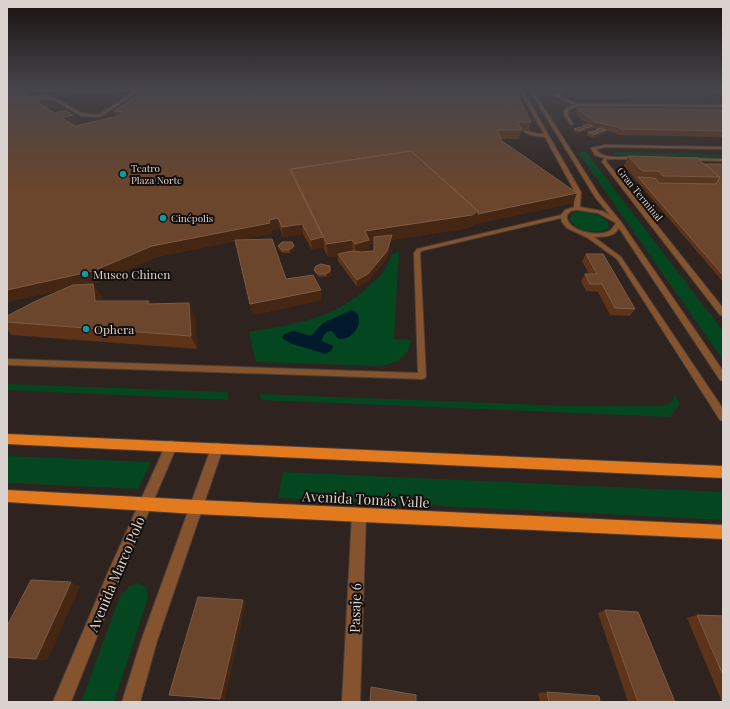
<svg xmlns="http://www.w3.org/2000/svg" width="730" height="709" font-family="'Playfair Display',serif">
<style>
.built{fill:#3a2a21}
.green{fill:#044620}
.water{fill:#001a2c}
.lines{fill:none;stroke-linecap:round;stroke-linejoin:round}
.service-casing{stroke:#4a3f3a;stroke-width:2}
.minor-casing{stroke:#4a3f3a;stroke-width:2}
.tertiary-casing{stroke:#4a3f3a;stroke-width:2}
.primary-casing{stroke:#4a3f3a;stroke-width:2}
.service{fill:#85532e;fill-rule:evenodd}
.minor{fill:#85532e;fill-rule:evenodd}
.tertiary{fill:#85532e;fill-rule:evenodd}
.primary{fill:#e37b1e;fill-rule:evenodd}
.wall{fill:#5d3419;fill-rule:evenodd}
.shaded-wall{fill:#452613}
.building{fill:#6b452c;stroke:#7c5b46;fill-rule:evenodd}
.culture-dot{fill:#0f9aa8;stroke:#130e0b;stroke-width:1.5}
.labels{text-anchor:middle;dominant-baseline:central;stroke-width:4;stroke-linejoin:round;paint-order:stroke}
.far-poi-label{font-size:10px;fill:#dad2cf;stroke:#130e0b;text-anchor:start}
.far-street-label{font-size:10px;fill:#dad2cf;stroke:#130e0b}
.poi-label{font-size:12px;fill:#dad2cf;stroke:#130e0b;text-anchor:start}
.near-street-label{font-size:14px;fill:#dad2cf;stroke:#130e0b}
</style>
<rect width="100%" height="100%" fill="#2e231e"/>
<path class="built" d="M574 89H683L675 93 677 94 687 89H695L709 93 716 97 717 100 702 103 581 101 574 99 565 94Z"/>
<path class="green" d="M578 152H586L723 331V360Z
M614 152 723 155V157L616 155Z
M576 212C588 211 600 213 608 222L609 228C599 235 570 231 570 216Z
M399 252 394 339 411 340C409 357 397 363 381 366L256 362 249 332C293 324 332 320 367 288 382 274 385 273 392 254Z
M7 384 227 392 229 400 7 390Z
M674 393 680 404 670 417 261 400 260 394 565 406H657L670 404 673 400Z
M7 456 151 462 138 489 7 483Z
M283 472 723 492V520L278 498Z
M138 583 147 588 148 598 114 702H81L120 596 128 587Z"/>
<path class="water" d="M352 310C367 316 356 341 338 339L332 331C326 331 323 335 322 341L333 346 332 350 326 354 292 344 282 338 284 334 294 331 311 336 323 323Z"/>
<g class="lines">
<defs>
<path id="service" d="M7 89 94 90 173 89 139 91 102 116 94 117 81 116 55 101 40 96 42 95C47 96 53 97 58 100 74 107 80 117 100 114L134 91 94 92 7 90Z
M402 89H409L407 97 404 96 405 90 392 92 390 91Z
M514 89H517L525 94 581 192 580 207 602 211 610 215 595 197 529 89H532L600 196 621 222 723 371V381L720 380 619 228C614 237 604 237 594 237L621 257 723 409V421L720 420 617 259 588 238 567 228 562 222 561 218 421 251 420 253 426 376 425 378 422 379 7 365V359L418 373 414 253 417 249 561 215 565 210 574 207 575 192 545 137C533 136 521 135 519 121H521C528 133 531 133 544 134L522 95ZM577 210 598 213 616 223C613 227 612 231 607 232 596 237 565 230 567 215L571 211Z
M564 89H568L559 95 578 104 723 105V107L578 106 570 109 568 111V115L573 124 571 125 564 115V111L568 107 575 105 564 101 554 95Z
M707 89H711L723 93V95Z
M605 145 723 147V149L605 147 596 149C604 162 626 155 640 157V159H607L606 161 723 308V316L720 315 602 162 604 158 595 155 591 148Z
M690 158 723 159V161L688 160V158Z"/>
<path id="minor" d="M359 508 364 510 366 515 360 702H342L352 515 354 510Z"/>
<path id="tertiary" d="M171 441 175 442 177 446 121 576 71 702H53L110 568 167 442Z
M217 443 221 444 223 448 157 641 140 702H122L141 641 211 448 213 444Z"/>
<path id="primary" d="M7 434 723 466V478L7 444Z
M7 490 196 500 723 525V539L196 514 7 502Z"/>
</defs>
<use href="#service" class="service-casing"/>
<use href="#minor" class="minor-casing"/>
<use href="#tertiary" class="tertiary-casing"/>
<use href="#primary" class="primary-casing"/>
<use href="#service" class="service"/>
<use href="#minor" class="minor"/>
<use href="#tertiary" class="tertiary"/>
<use href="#primary" class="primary"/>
</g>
<path class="wall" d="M7 89 56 106 46 108 54 113 78 123 73 125 75 126 116 116 114 111 146 89 387 90 423 91V89H515L531 122 528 131H521L519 139H501L502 141 573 203 475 224 469 228 391 240 387 258 368 281 357 287 338 261V256L328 257 323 247 312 250 303 234 283 237 280 228 272 230V234L243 239 286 279 321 290 322 300 253 315 250 304 236 241 156 257 100 282 87 284H93L102 298V301H149L150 304 195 317 197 349 11 335 7 330V316L60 290 7 302ZM374 243V251L369 252V244Z
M578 108 723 110V137L617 135 616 133 606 131 605 133 600 135H598V136L593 138 586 135 588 132 594 131 595 130 598 129 592 128V129L586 131 585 130 584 132 579 134 573 132 574 129 581 128 582 126 590 125 588 122 582 121 576 114Z
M628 156 705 164H723V282L624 166Z
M278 246 294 250 290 253H282L279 250Z
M586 254 635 309 630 316 610 315 598 292 586 291 581 281 585 274H589L582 261Z
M330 266 331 275 327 277H319L315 273 314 270Z
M80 586 47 660 7 658V626Z
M605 610 675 702H628L598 613Z
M697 615 723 616V702H722L687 618Z
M547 692 600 702H540L538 693Z"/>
<path class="shaded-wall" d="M52 98 56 106 40 109 36 101Z
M73 115 78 123 67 126 62 118Z
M593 126 592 129 586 131 588 128Z
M585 129 584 132 579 134 580 131Z
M606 130 605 133 600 135 601 132Z
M599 133 598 136 593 138 594 135Z
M577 193 573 203 475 224 469 228 391 240 387 258 368 281 357 287V280L390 240 369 244V254L356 257 355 244 365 231Z
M278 218 280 228 272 230V234L156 257 100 282 7 302V290L152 246Z
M302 224 303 234 283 237 282 227Z
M323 237 324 247 312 250 311 240Z
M352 240 353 253 338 254V256L328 257 327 244Z
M294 246V250L290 253 289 250Z
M330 271 331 275 327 277 326 274Z
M93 284 102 298 104 315 95 301Z
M321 290 322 300 253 315 250 304Z
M189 303 195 317 197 349 191 336Z
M71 582 80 586 47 660 36 659Z
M243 600 246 603 225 700 220 699Z"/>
<path class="building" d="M7 89H19L31 97 46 94 52 98 36 101 54 113 66 110 73 115 62 118 75 126 118 116 124 112 114 111 146 89H387V90L423 91 424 89H515L531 122H517L522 130H497L502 141 577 193 478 214V211L411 151 291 169V172L323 237 311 240 302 224 282 227 278 218 269 220 270 223 152 246 93 271 7 290ZM275 94H285L283 98H273Z
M578 108 723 110V131L620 129 618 127 594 122 590 117 584 115Z
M587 124 593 126 588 128 582 126Z
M579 127 585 129 580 131 574 129Z
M600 128 606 130 601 132 595 130Z
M593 131 599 133 594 135 588 132Z
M411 151 478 211 472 215 365 231 369 240 355 244 352 240 327 244 291 169Z
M628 156 697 158 720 177 663 176 658 171H642Z
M705 164H723V275L638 177 655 178 659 183 716 184 720 177Z
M392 235 387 251 368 274 357 280 338 254 352 251 361 252 374 251V237Z
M272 239 286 279 313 275 321 290 250 304 235 240Z
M282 242H292L294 246 289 250H282L278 246Z
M586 254H603L635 309 615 308 602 284H590L585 274H597Z
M321 264 330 266V271L326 274H318L314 270 316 266Z
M93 284 95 301H149L147 304 189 303 191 336 7 322V316L36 301 73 285Z
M31 580 71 582 36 659 7 657V626Z
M198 597 243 600 220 699 169 695Z
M605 610 638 612 675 702H638Z
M697 615 723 616V675Z
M371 687 416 695V702H370Z
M547 692 599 696 600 702H549Z"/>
<linearGradient id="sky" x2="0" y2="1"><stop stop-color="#191310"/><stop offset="0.47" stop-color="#46454c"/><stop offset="1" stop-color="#46454c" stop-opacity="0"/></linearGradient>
<rect width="730" height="188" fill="url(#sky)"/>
<g class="culture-dot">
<circle cx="123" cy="174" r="4"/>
<circle cx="163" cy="218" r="4"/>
<circle cx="85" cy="274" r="4"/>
<circle cx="86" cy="329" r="4"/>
</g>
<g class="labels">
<g class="far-poi-label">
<text x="131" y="168">Teatro<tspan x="131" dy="12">Plaza Norte</tspan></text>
<text x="171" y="218">Cinépolis</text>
</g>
<g class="far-street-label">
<text transform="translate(640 194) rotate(51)">Gran Terminal</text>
</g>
<g class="poi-label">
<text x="93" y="274">Museo Chinen</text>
<text x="94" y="329">Ophera</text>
</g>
<g class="near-street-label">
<text transform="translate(366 499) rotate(3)">Avenida Tomás Valle</text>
<text transform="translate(116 574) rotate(-67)">Avenida Marco Polo</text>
<text transform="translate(355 608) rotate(-88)">Pasaje 6</text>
</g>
</g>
<rect width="730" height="709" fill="none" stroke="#dad2cf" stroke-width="16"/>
</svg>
